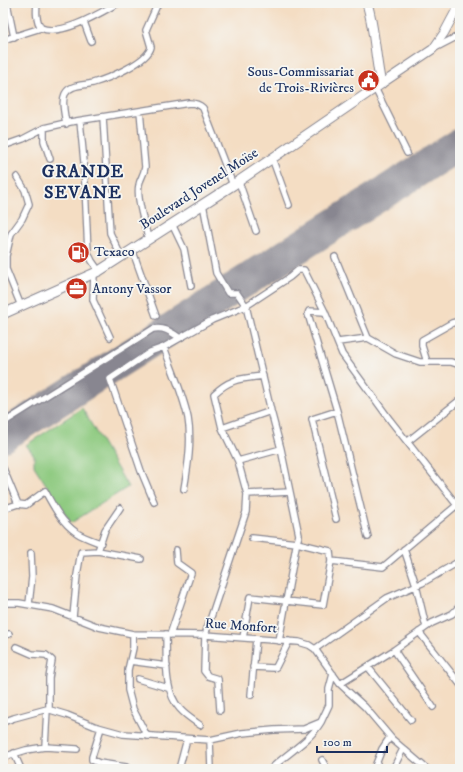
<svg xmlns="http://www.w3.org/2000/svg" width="463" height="772" font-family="'IM FELL DW Pica',serif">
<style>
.green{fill:#8cc97e;stroke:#547c6e}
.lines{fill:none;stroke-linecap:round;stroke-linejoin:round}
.runway{stroke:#888690;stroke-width:32}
.minor-casing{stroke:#888690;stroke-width:8}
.secondary-casing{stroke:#888690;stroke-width:10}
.primary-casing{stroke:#888690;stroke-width:11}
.minor{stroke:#fff;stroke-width:5.5}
.secondary{stroke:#fff;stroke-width:8}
.primary{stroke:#fff;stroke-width:9}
.labels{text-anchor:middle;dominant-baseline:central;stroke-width:3.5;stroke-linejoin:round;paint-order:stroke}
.poi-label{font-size:14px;fill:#1b2f5e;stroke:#f6f6f2;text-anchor:start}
.street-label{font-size:14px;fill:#1b2f5e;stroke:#f6f6f2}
.district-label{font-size:18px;font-weight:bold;letter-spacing:1px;fill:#1b2f5e;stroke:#f6f6f2}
</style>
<rect width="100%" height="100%" fill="#f6f6f2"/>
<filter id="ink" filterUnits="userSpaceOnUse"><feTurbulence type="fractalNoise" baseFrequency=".025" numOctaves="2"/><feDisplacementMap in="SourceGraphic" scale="8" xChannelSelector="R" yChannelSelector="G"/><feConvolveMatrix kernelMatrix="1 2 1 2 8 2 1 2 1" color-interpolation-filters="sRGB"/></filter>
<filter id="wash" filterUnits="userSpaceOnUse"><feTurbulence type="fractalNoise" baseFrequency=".012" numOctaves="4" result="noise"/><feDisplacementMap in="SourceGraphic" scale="16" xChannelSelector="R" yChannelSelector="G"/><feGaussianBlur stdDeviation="0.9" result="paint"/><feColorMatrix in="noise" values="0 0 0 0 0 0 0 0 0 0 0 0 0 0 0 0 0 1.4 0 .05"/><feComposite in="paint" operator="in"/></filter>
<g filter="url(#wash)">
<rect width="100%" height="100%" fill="#f4ddc3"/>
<path class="green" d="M82 408 128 487 71 523 34 466V455L26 445Z"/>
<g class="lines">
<path class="runway" d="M3 436 460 144"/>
</g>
</g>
<g filter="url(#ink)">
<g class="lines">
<defs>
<path id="minor" d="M7 3 14 37
M37 3C36 13 36 20 41 28 61 37 100 13 118 3
M84 22 91 41
M3 40 41 28
M435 48 460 35
M375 88 407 153
M140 111 145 167C144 176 140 178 139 185 136 198 145 225 148 238
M103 117 110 233 121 256
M80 121 84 162 88 253 92 261 99 271
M66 124C65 115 61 102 65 94 70 84 84 86 93 83 107 79 148 62 151 47L146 30 158 3
M44 128V141L50 159
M3 146 23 139 44 128 70 122 189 103C195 103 199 104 203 108L233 185
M272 158 289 205
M17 177 25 190 29 204 22 219 11 234 6 256V269L21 306
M239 182 256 231
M203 204 216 273 228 293H237L246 306 290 277 298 270H304L325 312 342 354 390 420 460 509
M172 224 184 249 191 286
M132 249 156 316
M335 257 368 338 396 354 420 362H451L460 365
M94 273 93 300 110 337
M325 312 309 311 308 314 337 411 368 537
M338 342 368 338
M164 347C172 370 183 394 188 418 192 441 188 466 184 489
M427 362 422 346V340L452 323 460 321
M3 411 7 421
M3 423 153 329C165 327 171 332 180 338
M222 428 271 411
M407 442 460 400
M238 461 281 449
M3 468 18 504
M154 502 141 471 110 379 150 352 164 347 212 320 246 306 271 411 281 449 290 492 247 494
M3 509 18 504 26 505 45 491C53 506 62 523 77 533 83 537 92 540 100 543
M336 519 312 419 337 411
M404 549 416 585 426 627
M98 551 105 530 120 508
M331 561 383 567 457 505
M3 603H19L53 609 99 627 133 634 205 635 299 642 309 645 315 649 340 684 365 707 392 739 427 769
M29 604 32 577 31 553
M73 617 77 575 81 552 98 551 141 559
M419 632 460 684
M133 634V648L128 670V690L133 709 147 736
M166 634C167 658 163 691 180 709 185 715 193 720 200 725
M3 635 9 634
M170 635 191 573 177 563 176 550
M243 638 250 597 323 605 331 561 330 551 297 543 252 538
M279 641 296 546 299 535 290 492
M16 647 32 654 46 655 52 660 49 678V710
M315 649 387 598 422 583 460 561
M394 650 433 707
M130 661 167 666
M253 667 274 668 276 667 289 641
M368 667 411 720
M138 679 168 688
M340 684 394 650 432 623 452 614 460 606
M251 695 256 639
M220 710 218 679 208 676 204 671 205 635 246 512 247 494 238 461 222 428 214 394C231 378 241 379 263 376
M3 722 14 718 47 709 67 715 94 726 123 734 210 740 242 733 274 730 304 729 321 722 329 705V689L333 674
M101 728 92 757V760L99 763 126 767
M210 740 211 769
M45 747 77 749
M14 753 21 769
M3 757 26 750 45 747 47 709
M322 760 327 769
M179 769 187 739
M271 769C287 753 309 742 321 722
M374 769 382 749 390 737
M393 769 403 749"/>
<path id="secondary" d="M381 84 433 49 444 33 460 3"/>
<path id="primary" d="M3 314 99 271 233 185 381 84C375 57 375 30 367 3"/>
</defs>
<use href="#minor" class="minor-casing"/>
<use href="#secondary" class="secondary-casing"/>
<use href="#primary" class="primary-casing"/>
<use href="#minor" class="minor"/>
<use href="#secondary" class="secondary"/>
<use href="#primary" class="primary"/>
</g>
</g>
<defs>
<symbol id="civic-disc" viewBox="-11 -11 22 22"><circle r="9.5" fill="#c8321e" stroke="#f6f6f2"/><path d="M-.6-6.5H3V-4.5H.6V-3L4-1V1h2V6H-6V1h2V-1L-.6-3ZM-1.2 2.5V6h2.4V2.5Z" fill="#fff"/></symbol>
<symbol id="fuel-disc" viewBox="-11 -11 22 22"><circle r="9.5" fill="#c8321e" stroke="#f6f6f2"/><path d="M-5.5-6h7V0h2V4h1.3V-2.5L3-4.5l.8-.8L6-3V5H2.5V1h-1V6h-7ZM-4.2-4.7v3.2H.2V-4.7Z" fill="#fff"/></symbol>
<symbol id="office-disc" viewBox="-11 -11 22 22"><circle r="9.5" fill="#c8321e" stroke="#f6f6f2"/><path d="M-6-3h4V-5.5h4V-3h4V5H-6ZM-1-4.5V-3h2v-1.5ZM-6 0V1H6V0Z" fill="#fff"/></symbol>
</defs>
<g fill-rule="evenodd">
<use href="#civic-disc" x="356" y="68" width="25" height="25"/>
<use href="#fuel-disc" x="66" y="240" width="25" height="25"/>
<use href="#office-disc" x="64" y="276" width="25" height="25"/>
</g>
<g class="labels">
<g class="poi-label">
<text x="354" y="72" text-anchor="end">Sous-Commissariat<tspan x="354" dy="16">de Trois-Rivières</tspan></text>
<text x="94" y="252">Texaco</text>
<text x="92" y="289">Antony Vassor</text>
</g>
<g class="street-label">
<text transform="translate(199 189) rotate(-33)">Boulevard Jovenel Moïse</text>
<text transform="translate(241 626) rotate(4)">Rue Monfort</text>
</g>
<g class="district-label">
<text x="83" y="172">GRANDE<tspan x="83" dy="21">SEVANE</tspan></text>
</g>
</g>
<rect width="463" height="772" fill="none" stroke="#f6f6f2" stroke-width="16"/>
<path d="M317 746v6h70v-6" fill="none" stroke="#1b2f5e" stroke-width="2"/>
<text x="323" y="746" font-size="12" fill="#1b2f5e" stroke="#f6f6f2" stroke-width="3" paint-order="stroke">100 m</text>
</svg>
